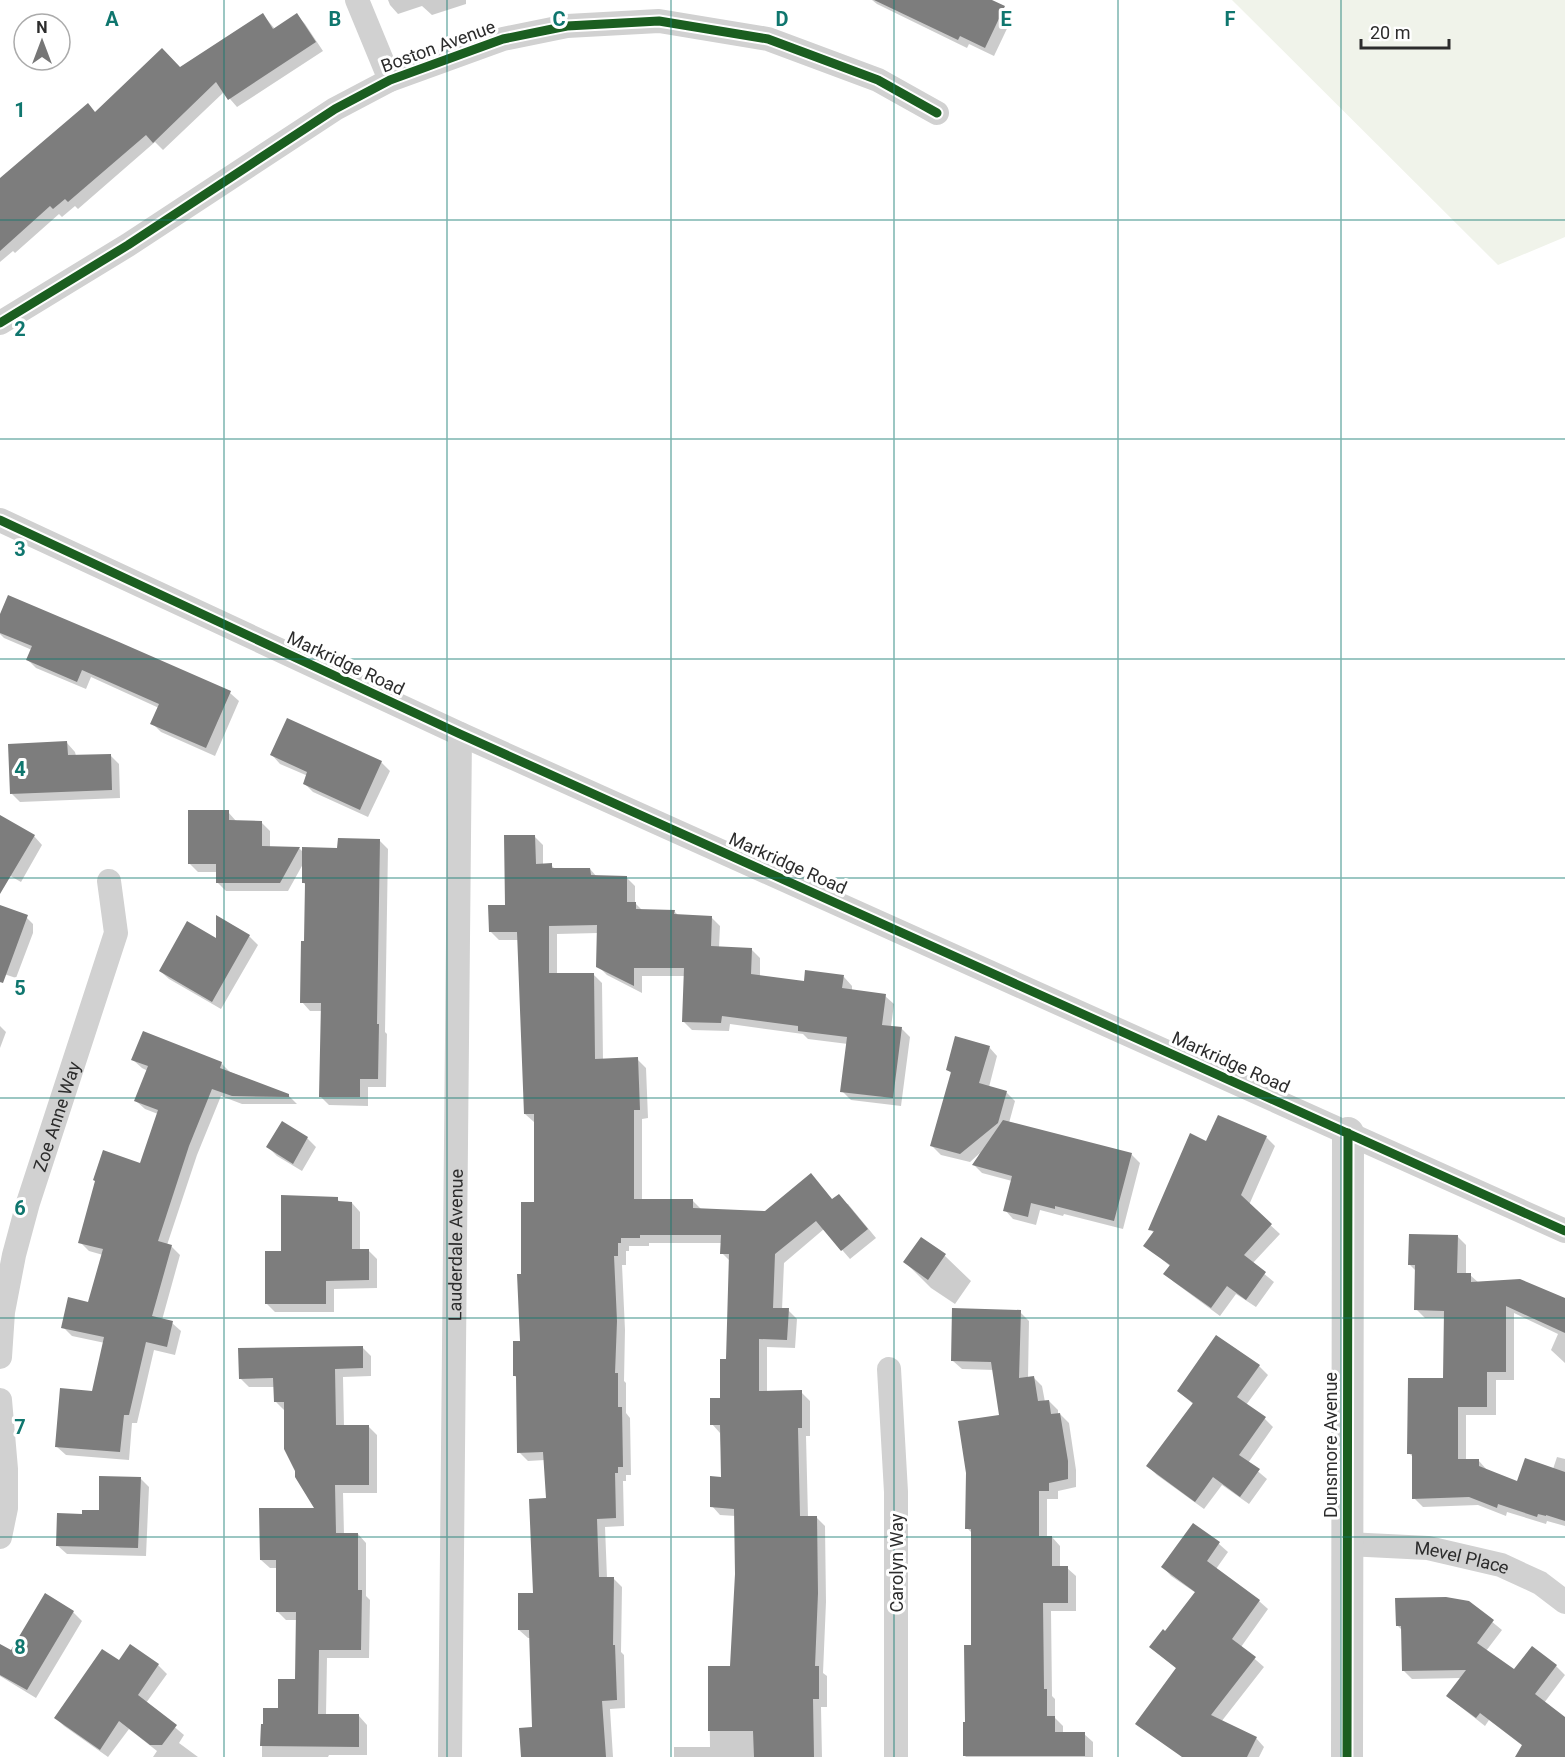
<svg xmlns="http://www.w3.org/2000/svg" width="1565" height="1757" font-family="Roboto,sans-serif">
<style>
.green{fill:#f0f3ea}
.shadow{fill:#0003}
.building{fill:#7d7d7d}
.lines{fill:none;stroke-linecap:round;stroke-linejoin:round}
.minor{stroke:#d1d1d1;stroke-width:24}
.tertiary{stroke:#d1d1d1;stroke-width:32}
.cycleway-casing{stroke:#fff;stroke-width:13}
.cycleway{stroke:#1b5e20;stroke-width:9}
.grid{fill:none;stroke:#0f766e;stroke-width:1.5;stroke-opacity:0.55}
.labels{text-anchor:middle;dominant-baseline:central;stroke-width:6;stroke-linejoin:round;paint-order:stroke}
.street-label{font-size:18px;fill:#2c2c2c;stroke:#fff}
.grid-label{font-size:20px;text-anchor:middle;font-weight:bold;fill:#0f766e;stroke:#fff;stroke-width:6;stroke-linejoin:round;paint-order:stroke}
</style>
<rect width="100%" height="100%" fill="#fff"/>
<path class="green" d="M1232 0H1565V237L1498 265Z"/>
<path class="shadow" d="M388 0H466V4L432 15 422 6 398 14 390 5Z
M872 0H990L1004 8 1013 16 994 56 969 44 967 48 877 4Z
M263 15 275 29 297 15 305 24 323 51 237 107 224 92 163 150 155 142 78 209 75 206 62 217 59 214 15 253 13 251 0 262V180L96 114 180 69Z
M0 618 118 643 230 693 239 701 215 756 161 732 152 723 159 708 91 677 86 689 36 668 28 660 32 650 4 638 0 634Z
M67 743 75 752 76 756 110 755 119 764 120 798 20 802 12 794Z
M272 755 381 762 390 771 368 817 313 792 304 783 308 776 280 764Z
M228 812 237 822H261L270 831V848H299L304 853 339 849 379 840 388 849 385 1032 387 1034 386 1087H368V1106L329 1105 320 1096 322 1011H310L302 1002 306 943V885L303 882V864L288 891H226L217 882V872H198L189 863Z
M0 816 34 836 42 845 21 882 0 870Z
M534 836 543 845V865H551L556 870 590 869 597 877H626L635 886V903L642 910 674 911 679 916 711 917 720 926 719 948 751 949 760 958V977L805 983 844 977 852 986V991L885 996 894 1004 891 1027 901 1028 910 1037 901 1106 851 1100 842 1091 848 1044 808 1039 803 1034 730 1024 729 1031 692 1030 683 1021 685 976H642V993L607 975 598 966V933L557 934V975L593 974 602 983 603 1060 637 1059 646 1068 648 1118 642 1119V1200L693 1201 702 1210 766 1213 833 1200 848 1204 876 1238 850 1259 824 1229 784 1263 782 1310H788L797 1319 795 1348 767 1347V1392H801L810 1401V1436H806L808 1517H816L825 1526 826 1602 823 1673 827 1676V1707H821L822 1757H674V1747H710L709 1667H732L736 1574V1516L720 1515 712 1506 723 1479 720 1433 712 1424 722 1400 727 1360 731 1262 722 1253V1243H649V1246H629V1251H626V1265H622L625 1330 624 1381 626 1383V1413L630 1418 631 1475H626V1481H623L624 1526 605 1527 607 1578H613L622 1587 621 1652 624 1655 625 1708 610 1709 613 1757H522L534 1728 531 1638H528L519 1630 535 1594 548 1500 545 1460 528 1461 519 1452 517 1378 514 1375 521 1342 523 1275 536 1203V1122H534L525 1114 519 940H499L490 931 507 906Z
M0 906 24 915 33 924V933L16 978 4 974 0 983Z
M249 936 258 945 221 1009 169 979 160 971Z
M0 1026 6 1032 0 1048Z
M989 1047 997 1056 989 1087 1006 1092 1015 1101 1009 1123 1131 1154 1140 1163 1123 1229 1064 1214 1063 1216 1040 1210 1036 1225 1013 1219 1005 1210 1012 1181 982 1173 974 1165 980 1153 970 1162 941 1155 932 1146 952 1074 948 1070Z
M133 1060 221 1063 230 1072 288 1095 297 1104H242L221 1096 197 1155 167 1245 171 1246 180 1255 162 1320 172 1323 181 1331 175 1355 154 1350 137 1423H132L129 1460 66 1455 57 1447 93 1392 105 1343 72 1336 63 1327 89 1303 103 1255 89 1251 80 1242 141 1165 158 1114 145 1109 136 1101 148 1071 142 1068Z
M283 1123 307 1138 316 1147 302 1171 277 1156 268 1147Z
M1266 1137 1275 1146 1249 1205 1280 1234 1252 1264 1274 1282 1256 1307 1236 1294 1220 1316 1174 1282 1165 1274 1170 1266 1145 1245 1154 1233 1150 1229 1207 1143Z
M337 1199 341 1203H352L360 1212V1250H368L377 1259V1288L334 1289V1312H275L266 1303 283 1253Z
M1458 1237 1466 1245V1275H1470L1479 1283 1565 1300V1363L1551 1350 1558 1334 1514 1313V1380H1496V1415H1466V1461H1479L1487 1470 1518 1483 1553 1469 1557 1457 1565 1459V1526L1547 1521 1546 1524 1507 1512 1506 1516 1478 1505 1423 1507 1414 1498V1458L1409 1453 1445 1379V1318H1425L1416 1309 1417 1272 1409 1264Z
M921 1239 945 1256 971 1281 955 1304 931 1288 905 1262Z
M1020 1312 1029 1321 1028 1378H1034L1042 1386 1045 1402 1049 1401 1058 1410V1414H1060L1069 1423 1076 1470V1487L1058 1491V1499H1047V1537H1052L1060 1546V1568H1067L1076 1576V1611H1051L1052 1696 1055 1699V1718L1063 1726V1734H1084L1093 1742V1757H966L965 1756 973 1647V1534L967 1528 1001 1416 994 1370 962 1369 953 1361Z
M1217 1337 1259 1366 1268 1375 1246 1405 1265 1419 1273 1427 1248 1463 1267 1479 1249 1504 1222 1485 1204 1509 1157 1475 1148 1466 1193 1404 1178 1391Z
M362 1347 371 1356V1376L343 1377 344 1426H368L377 1435V1493H343L344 1534H358L366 1543V1596L370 1600 369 1658H327L326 1715 359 1716 367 1725V1755H329L328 1757H262V1725L279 1710 297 1681V1620H286L277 1611V1568H270L261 1560 317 1509 285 1411 276 1402 275 1387H249L240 1378Z
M141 1479 149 1487 146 1556 67 1554 58 1546 83 1515 100 1512Z
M1193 1525 1219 1544 1228 1552 1216 1569 1259 1601 1268 1609 1241 1647 1264 1667 1221 1722 1256 1738 1264 1747 1259 1757H1214L1177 1669 1151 1647 1166 1633 1196 1593 1171 1576 1163 1567Z
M1469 1603 1502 1630 1486 1651 1515 1671 1556 1666 1565 1675 1544 1703 1565 1719V1757H1530L1523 1746 1489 1720 1485 1726 1457 1704 1448 1696 1461 1678 1412 1679 1403 1670 1402 1630 1397 1625Z
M73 1612 82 1621 36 1698 0 1676V1660Z
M119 1663 158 1665 167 1674 146 1703 184 1735 179 1743 198 1757H153L157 1751 129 1729 108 1757 64 1726 56 1718Z"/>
<path class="building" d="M874 0H992L1005 6 985 48 960 36 958 40Z
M263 13 273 29 297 13 316 42 228 100 216 82 153 143 146 135 68 202 65 199 53 209 50 206 0 251V178L88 103 95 112 162 48 180 67Z
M8 595 119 642 231 691 206 748 150 724 159 704 82 670 77 682 26 660 32 646 0 633V614Z
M287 718 382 761 360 810 303 784 307 772 270 755Z
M67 741 68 755 111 754 112 790 10 794 8 744Z
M188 810H229V820L262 821V846L300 847 280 883H216V864H188Z
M0 815 35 835 0 894Z
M504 835H535L536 864 552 863V868H590L591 875 627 876V902H636V909L675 910 674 914 712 916 711 946 752 948 751 974 804 981 805 970 844 975 842 988 886 994 882 1025 902 1027 893 1098 840 1092 847 1037 798 1031V1026L722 1016 721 1023 682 1022 684 968H634V986L596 967 597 925 549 926V973H594L595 1059 638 1057 640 1110H634V1199H693V1208L765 1211 811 1173 832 1199 839 1194 868 1229 841 1251 816 1221 775 1254 773 1308H789L787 1340 759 1339V1391L802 1390V1428H798L800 1516H817L818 1593 815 1666H819V1699H813L814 1757H754L753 1731H708V1666H730L735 1574 734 1509 710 1507V1476L721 1477 720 1425H710V1398H720V1359H726L729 1254H720L721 1235H640V1238H621V1243H618V1256H614L617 1321 615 1373H618V1407H622L623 1467H618V1473H615L616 1518 597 1519 599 1577H614L613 1645H615L617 1700 602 1701 606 1757H521L519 1728 532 1727 529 1630H518V1593H533L529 1499 546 1498 543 1452 517 1453 516 1376H513V1341H520L517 1274H521V1202H534V1114H524L517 932H489L488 905H505Z
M338 838 380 839 377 1024H379L378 1079H360V1097H319L321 1003H300L301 941H304L305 883H302V847L337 848Z
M0 905 28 915 3 983 0 982Z
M216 915 250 935 212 1002 159 971 187 921 216 938Z
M143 1031 222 1062 220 1068 289 1094V1097L232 1096 212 1089 189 1146 158 1241 172 1245 152 1316 173 1321 167 1347 146 1342 129 1415H124L120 1452 55 1447 60 1388 92 1391 104 1337 61 1328 68 1297 88 1302 103 1249 78 1243 95 1181 93 1180 103 1150 140 1163 158 1110 134 1101 148 1066 131 1060Z
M955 1036 990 1046 979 1083 1007 1091 998 1123 960 1154 930 1146 951 1072 946 1070Z
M1218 1115 1267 1136 1241 1195 1272 1224 1244 1255 1266 1272 1246 1300 1227 1286 1211 1308 1163 1274 1170 1265 1143 1246 1154 1231 1148 1230 1190 1133 1206 1141Z
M1003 1120 1132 1153 1114 1221 1055 1206V1209L1031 1203 1028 1217 1003 1211 1012 1176 972 1165Z
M282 1121 308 1137 293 1164 266 1147Z
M281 1195 338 1197V1201L352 1202V1249H369V1280L326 1281V1304H265V1251H281Z
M1409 1234 1458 1235 1457 1273H1471V1282L1520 1279 1565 1298V1333L1506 1306V1372H1487V1407H1458V1459H1479V1466L1517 1481 1525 1458 1565 1472V1521L1546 1515V1516L1538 1514 1537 1517 1498 1504 1497 1508 1469 1497 1412 1499V1454H1407L1408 1378H1443L1444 1311 1414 1310 1415 1265H1408Z
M921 1237 946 1254 928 1280 903 1262Z
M952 1308 1021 1310 1019 1378 1034 1376 1038 1401 1049 1400 1051 1414 1060 1413 1068 1461V1479L1049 1483V1491H1039V1536H1052V1566H1068V1603H1043L1044 1689H1047V1716H1055V1732H1085V1756H963V1722H965L964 1645H971V1529H965L966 1473 958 1421 999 1415 991 1362 951 1361Z
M1216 1335 1260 1365 1237 1397 1266 1417 1239 1455 1260 1469 1240 1497 1213 1477 1195 1502 1146 1466 1193 1403 1177 1391Z
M363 1346V1368L335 1369 336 1425H369V1485H335L336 1533H358V1590H362L361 1650H319L318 1714H359V1747L260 1746 261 1724H263V1708H278V1679H295L296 1612H276V1560H260L259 1508H314L295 1477V1471L284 1449V1402H274L273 1378 239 1379 238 1348Z
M99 1476 141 1477 138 1548 56 1546 57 1513 82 1514V1510H99Z
M1193 1523 1220 1542 1207 1561 1260 1600 1232 1639 1256 1657 1211 1715 1257 1737 1247 1757H1182L1135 1724 1176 1668 1149 1647 1163 1629 1165 1631 1195 1592 1161 1567Z
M45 1593 74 1611 27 1690 0 1675V1644L11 1650Z
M1446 1597 1469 1601 1494 1620 1477 1643 1514 1669 1532 1646 1557 1665 1535 1694 1565 1717V1757H1515L1522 1745 1480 1713 1476 1718 1446 1696 1466 1670 1402 1671 1401 1626H1396L1395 1598Z
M130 1644 159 1664 138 1695 177 1725 162 1745H150L119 1721 100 1750 54 1718 102 1649 119 1660Z"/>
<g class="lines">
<g class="minor">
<path d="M357 0 390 80"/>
<path d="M0 323 128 245 335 109 390 80 503 39 567 26 659 21 768 39 878 80 937 113"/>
<path d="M0 520 460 734 1565 1231"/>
<path id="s1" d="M0 1357 3 1312 14 1255 28 1203 116 933 109 881"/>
<path d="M889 1369 896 1492V1757"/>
<path d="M0 1400 6 1469V1508L0 1537"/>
<path id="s2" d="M1347 1544 1428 1548 1501 1565 1540 1583 1565 1602"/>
<path id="s3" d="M450 1757 460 734"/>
</g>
<path class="tertiary" d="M1347 1757 1348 1133"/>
<defs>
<path id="cycleway" d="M0 323 128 245 335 109 390 80 503 39 567 26 659 21 768 39 878 80 937 113
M0 520 460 734 1565 1231
M1347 1757 1348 1133"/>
</defs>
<use href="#cycleway" class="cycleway-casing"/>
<use href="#cycleway" class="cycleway"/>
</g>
<path class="grid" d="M224 0V1757M447 0V1757M671 0V1757M894 0V1757M1118 0V1757M1341 0V1757M0 220H1565M0 439H1565M0 659H1565M0 878H1565M0 1098H1565M0 1318H1565M0 1537H1565"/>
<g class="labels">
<g class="street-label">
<text transform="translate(438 46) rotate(-20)">Boston Avenue</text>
<text transform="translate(346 663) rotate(25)">Markridge Road</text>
<text transform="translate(788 863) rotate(24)">Markridge Road</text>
<text transform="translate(1231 1062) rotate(24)">Markridge Road</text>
<text stroke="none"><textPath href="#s1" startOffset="248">Zoe Anne Way</textPath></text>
<text stroke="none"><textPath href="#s3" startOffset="512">Lauderdale Avenue</textPath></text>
<text transform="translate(1330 1445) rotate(-90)">Dunsmore Avenue</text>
<text stroke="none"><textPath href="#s2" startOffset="116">Mevel Place</textPath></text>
<text transform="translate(896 1563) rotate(-90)">Carolyn Way</text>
</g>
</g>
<g class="grid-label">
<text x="112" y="26">A</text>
<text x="335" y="26">B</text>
<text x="559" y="26">C</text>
<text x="782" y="26">D</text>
<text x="1006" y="26">E</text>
<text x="1230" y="26">F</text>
<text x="20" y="117">1</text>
<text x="20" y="336">2</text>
<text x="20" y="556">3</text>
<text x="20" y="776">4</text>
<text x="20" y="995">5</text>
<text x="20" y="1215">6</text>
<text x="20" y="1434">7</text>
<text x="20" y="1654">8</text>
</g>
<g transform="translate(42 42)"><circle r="28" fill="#ffffff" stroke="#ababab" stroke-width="1.5"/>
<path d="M0-4.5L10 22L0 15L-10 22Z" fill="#767676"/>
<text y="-9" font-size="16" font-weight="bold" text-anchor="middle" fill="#2c2c2c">N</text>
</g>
<path d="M1361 39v9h88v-9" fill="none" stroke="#2c2c2c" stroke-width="3"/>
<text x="1370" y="39" font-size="18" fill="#2c2c2c" stroke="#ffffff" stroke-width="4.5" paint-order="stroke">20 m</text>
</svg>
